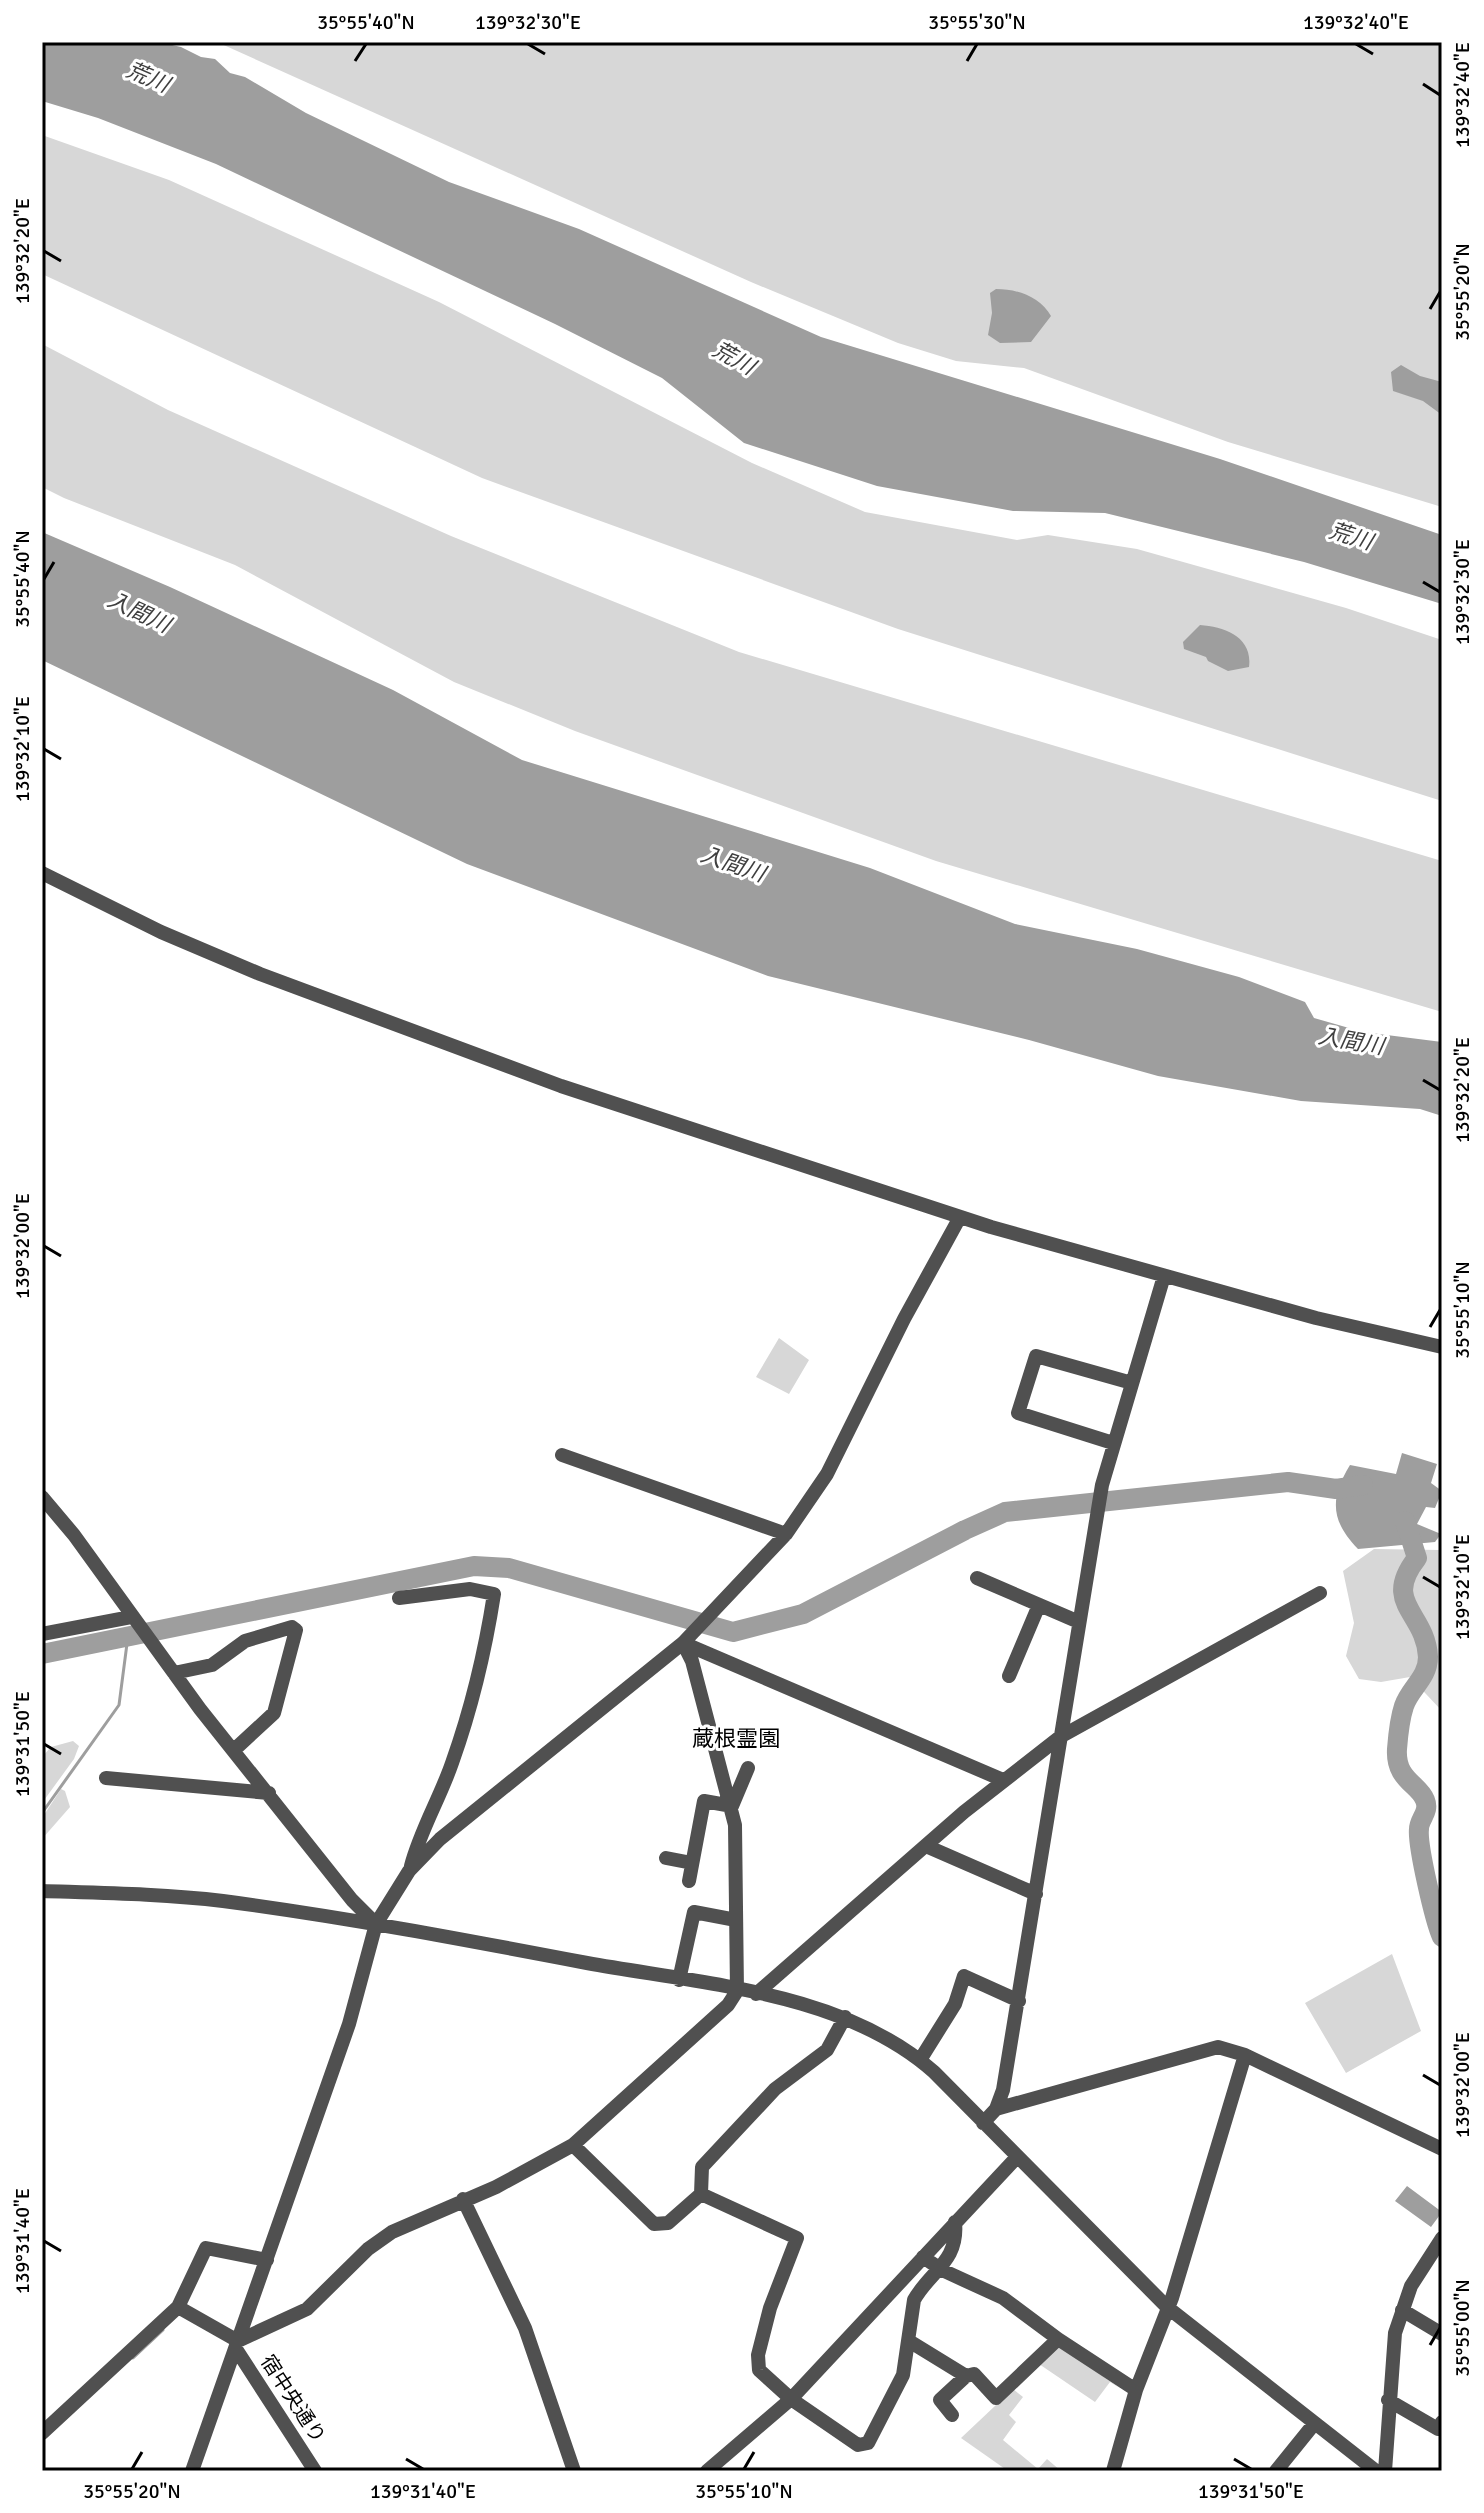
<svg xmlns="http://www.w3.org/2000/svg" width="1484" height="2513" font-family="Signika,'Noto Sans JP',sans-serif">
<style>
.green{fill:#d7d7d7}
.water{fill:#9e9e9e}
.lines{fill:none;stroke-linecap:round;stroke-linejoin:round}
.stream{stroke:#9e9e9e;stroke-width:3}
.river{stroke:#9e9e9e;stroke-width:20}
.minor{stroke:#505050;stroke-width:14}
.ticks{fill:none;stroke:#000;stroke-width:3}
.labels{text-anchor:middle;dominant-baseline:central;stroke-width:6;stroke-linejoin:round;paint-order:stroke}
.street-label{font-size:20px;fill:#000;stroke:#fff}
.water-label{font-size:22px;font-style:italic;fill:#3f3f3f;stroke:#fff}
.neighbourhood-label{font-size:22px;fill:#000;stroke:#fff}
.neatline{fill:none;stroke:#000;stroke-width:3}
.ticks-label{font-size:20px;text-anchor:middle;fill:#000}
</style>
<rect width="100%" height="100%" fill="#fff"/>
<path class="green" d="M217 42H1442V507L1228 442 1024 368 956 361 898 343 751 282Z
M42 135 169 180 439 302 752 463 865 512 1017 540 1048 535 1137 549 1346 608 1442 640V801L898 629 482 478 42 274Z
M42 344 168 410 451 536 739 652 1442 861V1012L936 861 575 731 454 682 235 565 64 498 42 487Z
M779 1338 809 1360 789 1394 756 1377Z
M1374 1549 1440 1550 1442 1711 1410 1677 1381 1682 1359 1679 1346 1656 1354 1623 1343 1571Z
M73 1741 79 1746 74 1759 42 1803V1757L51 1747Z
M61 1789 65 1791 70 1807 42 1839V1818Z
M1392 1954 1421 2031 1346 2073 1305 2003Z
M1058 2345 1121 2389 1110 2382 1095 2402 1039 2364Z
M1013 2389 1023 2397 1009 2415 1016 2422 1003 2440 1038 2469 1047 2459 1061 2471H1008L961 2438Z"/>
<path class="water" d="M42 42H159L181 47 201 57 215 59 230 73 245 77 306 113 449 182 579 229 821 337 1220 459 1442 535V604L1304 562 1105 513 1013 511 877 486 744 443 662 378 555 324 216 164 98 118 42 101Z
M996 289C1018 289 1040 297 1051 316L1031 342 1000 343 988 335 992 313 990 293Z
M1401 365 1420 376 1442 382V415L1423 401 1393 391 1391 372Z
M42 532 170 587 393 690 522 760 870 868 1015 924 1137 949 1239 977 1305 1002 1314 1018 1363 1032 1442 1042V1116L1420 1109 1301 1101 1158 1076 1029 1040 768 976 467 864 42 660Z
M1200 625C1225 627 1253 637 1249 667L1228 671 1208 661 1206 657 1184 649 1183 642Z
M1402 1453 1437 1464 1431 1483 1442 1491 1435 1508 1426 1507 1417 1524 1441 1534 1435 1542 1358 1549C1330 1520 1330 1498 1350 1465L1396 1474Z
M1407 2186 1442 2212 1431 2227 1395 2201Z"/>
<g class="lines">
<path class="stream" d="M42 1813 119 1705 128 1636
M133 2358 163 2330"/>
<path class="river" d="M1405 1521 1417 1558C1381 1604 1426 1612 1428 1657 1428 1678 1410 1688 1404 1706 1400 1718 1398 1736 1397 1749 1395 1780 1419 1784 1425 1800 1430 1812 1419 1819 1419 1829 1417 1845 1435 1922 1442 1937
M42 1654 474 1566 509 1568 733 1632 803 1614 965 1530 1005 1512 1288 1482 1336 1489 1363 1485"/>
<path class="minor" d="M42 873 161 932 260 974 561 1086 991 1227 1316 1318 1442 1347
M1113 1443 1018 1413 1036 1356 1132 1383
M562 1455 786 1534
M42 1497 74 1535 200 1709 352 1900 376 1924
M977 1578 1079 1622
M399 1598 470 1589 494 1594C485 1652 472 1707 452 1763 440 1798 420 1831 411 1866
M42 1634 131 1617
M683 1643 1003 1780
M174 1673 212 1665 245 1641 292 1627 296 1630 274 1713 234 1750
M1009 1676 1039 1605
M106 1778 269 1793
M926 1846 1036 1894
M666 1858 692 1863
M689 1881 704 1801 732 1806 748 1768
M42 1891C102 1893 164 1894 223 1901 345 1917 466 1940 587 1963 703 1984 844 1992 934 2072L1167 2307 1376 2471
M679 1980 694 1912 736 1920
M756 1994 964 1812 1060 1737 1320 1593
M920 2060 955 2004 964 1976 1019 2001
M996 2109 1218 2047 1245 2055 1442 2149
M983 2123 996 2109 1003 2090 1102 1485 1164 1276
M573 2145 654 2224 668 2223 701 2194 702 2167 775 2089 827 2050 845 2017
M701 2194 797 2238 770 2308 758 2355 759 2370 791 2399 858 2445 868 2443 903 2375 914 2300C930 2271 959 2262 955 2222
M463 2199 525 2328 574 2471
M923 2257 942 2270 1003 2298 1058 2339
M178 2307 238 2341 307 2309 368 2249 392 2232 496 2187 573 2145 728 2005 737 1991 735 1825 692 1661 683 1643
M1402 2310 1442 2334
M909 2341 966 2376 974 2374 996 2398 1058 2339 1136 2390
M236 2349 315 2471
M1388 2400 1438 2429 1442 2422
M952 2415 940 2400 966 2376
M42 2433 178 2307 206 2248 267 2260
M192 2471 349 2024 376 1924 409 1871 440 1839 683 1643 786 1534 827 1474 904 1319 960 1217
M707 2471 791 2399 1017 2157
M1113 2471 1136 2390 1172 2298 1245 2055
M1276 2471 1314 2424
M1385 2471 1395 2333 1411 2286 1442 2238"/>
</g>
<path class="ticks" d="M528 44 545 54M1356 44 1373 54M355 61 366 44M967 61 977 44M1423 84 1440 95M44 251 61 261M1430 309 1440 292M44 579 54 562M1423 582 1440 592M44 749 61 759M1423 1080 1440 1090M44 1246 61 1256M1430 1327 1440 1310M1423 1577 1440 1587M44 1744 61 1754M1423 2075 1440 2085M44 2241 61 2251M1430 2345 1440 2328M406 2459 423 2469M1234 2459 1251 2469M132 2469 142 2452M744 2469 754 2452"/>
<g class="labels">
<g class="street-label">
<text transform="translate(293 2399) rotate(57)">宿中央通り</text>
</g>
<g class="water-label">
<text transform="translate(148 77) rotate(23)">荒川</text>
<text transform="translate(734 358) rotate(29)">荒川</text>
<text transform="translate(1351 536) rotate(17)">荒川</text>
<text transform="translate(139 612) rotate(25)">入間川</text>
<text transform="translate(733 864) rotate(19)">入間川</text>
<text transform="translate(1351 1041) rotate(10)">入間川</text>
</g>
<g class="neighbourhood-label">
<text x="736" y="1738">蔵根霊園</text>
</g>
</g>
<rect width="1484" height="2513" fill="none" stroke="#ffffff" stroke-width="88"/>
<rect x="44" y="44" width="1396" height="2425" class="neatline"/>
<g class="ticks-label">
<text x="366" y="29">35°55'40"N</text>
<text x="528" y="29">139°32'30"E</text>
<text x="977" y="29">35°55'30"N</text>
<text x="1356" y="29">139°32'40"E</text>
<text transform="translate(1462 95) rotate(-90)" y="7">139°32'40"E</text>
<text transform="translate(22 251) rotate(-90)" y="7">139°32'20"E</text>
<text transform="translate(1462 292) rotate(-90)" y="7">35°55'20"N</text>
<text transform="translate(22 579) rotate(-90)" y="7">35°55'40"N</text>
<text transform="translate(1462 592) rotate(-90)" y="7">139°32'30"E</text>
<text transform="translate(22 749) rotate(-90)" y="7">139°32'10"E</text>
<text transform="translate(1462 1090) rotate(-90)" y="7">139°32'20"E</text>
<text transform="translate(22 1246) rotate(-90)" y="7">139°32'00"E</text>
<text transform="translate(1462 1310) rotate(-90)" y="7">35°55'10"N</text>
<text transform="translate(1462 1587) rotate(-90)" y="7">139°32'10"E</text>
<text transform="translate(22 1744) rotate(-90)" y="7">139°31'50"E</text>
<text transform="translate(1462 2085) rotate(-90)" y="7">139°32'00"E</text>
<text transform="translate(22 2241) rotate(-90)" y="7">139°31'40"E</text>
<text transform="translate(1462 2328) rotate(-90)" y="7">35°55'00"N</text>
<text x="132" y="2498">35°55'20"N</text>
<text x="423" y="2498">139°31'40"E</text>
<text x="744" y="2498">35°55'10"N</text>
<text x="1251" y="2498">139°31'50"E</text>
</g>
</svg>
